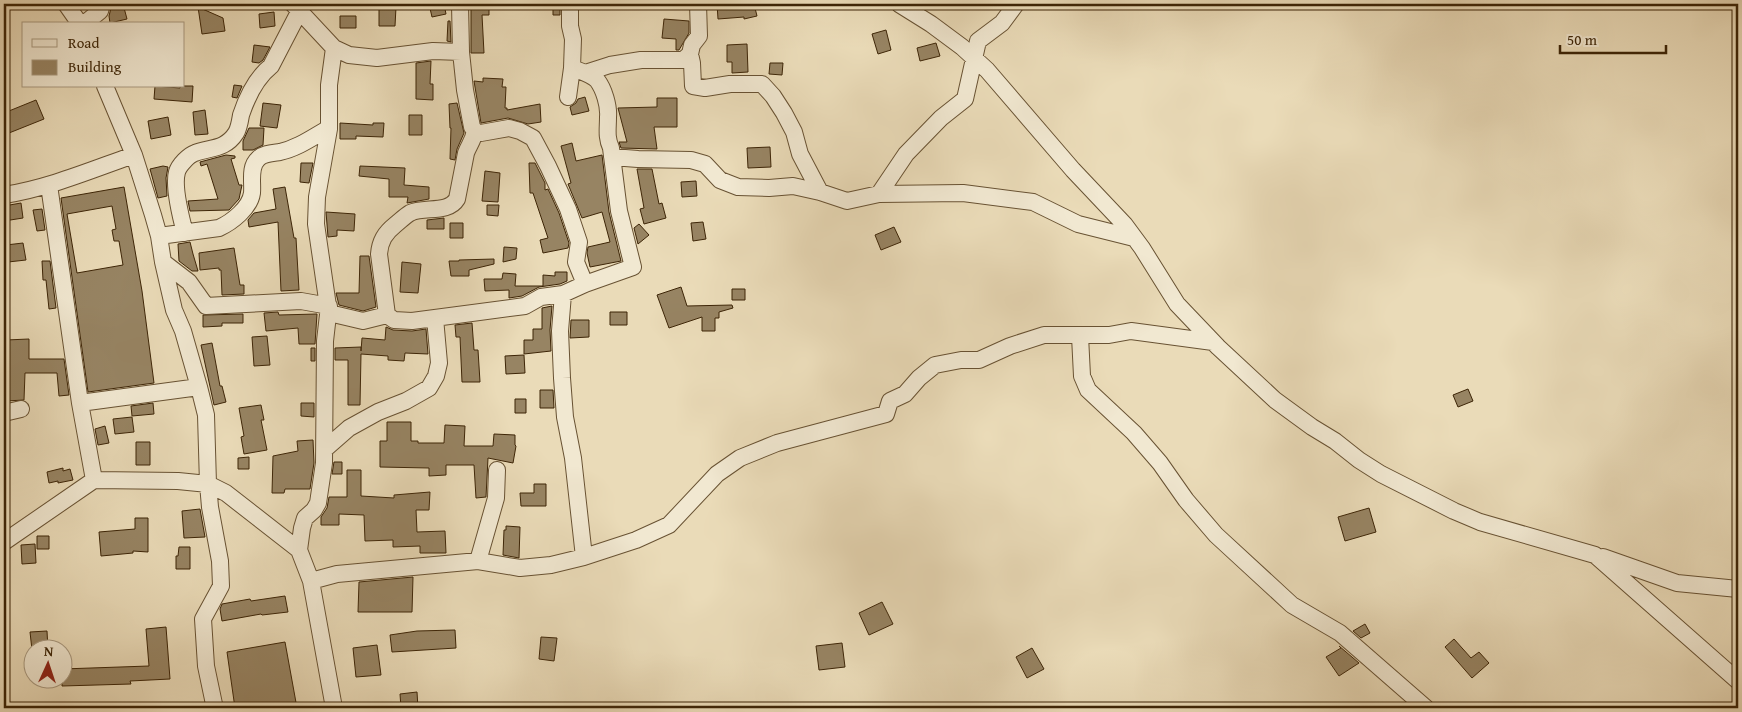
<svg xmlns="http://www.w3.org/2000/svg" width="1742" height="712" font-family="'Gentium Book Plus',serif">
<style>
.building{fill:#978463;stroke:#3d2507;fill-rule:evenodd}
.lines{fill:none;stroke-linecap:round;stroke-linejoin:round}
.street-casing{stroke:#685233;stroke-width:18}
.street{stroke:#f1e8d1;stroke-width:16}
</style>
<rect width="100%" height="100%" fill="#eadbb8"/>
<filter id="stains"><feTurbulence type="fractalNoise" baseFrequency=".004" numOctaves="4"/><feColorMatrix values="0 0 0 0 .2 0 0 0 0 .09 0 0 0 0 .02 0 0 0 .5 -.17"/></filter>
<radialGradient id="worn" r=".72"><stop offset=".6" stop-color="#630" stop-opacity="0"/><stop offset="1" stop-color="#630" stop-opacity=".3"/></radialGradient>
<path class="building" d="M112 4H123L127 19 110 23 109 16Z
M429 4H444L446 14 432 17Z
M471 4H489V15H482L484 53H471Z
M553 4H560V15H553Z
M717 4H754L757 16 744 19V17L718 19Z
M379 6 396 7 395 26H379Z
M198 7 223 18 225 31 202 34Z
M274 12 275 26 260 28 259 14Z
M340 16H356V28H340Z
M664 19 689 21V33L679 50H676V39L662 38Z
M448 21H450L451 42 447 41Z
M886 30 891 50 878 54 872 34Z
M936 43 940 56 920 61 917 48Z
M747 44 748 72 732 73V62H727V45Z
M254 45 270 47 263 60 259 63 252 62Z
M431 61 430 84H433V100L416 99V63Z
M770 63H783L782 75 769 74Z
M483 78 503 79 502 87H506L505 108H507V110L540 104 541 122 528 124 508 118 481 123 474 81 483 82Z
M234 85 242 86 237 98 232 97Z
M155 86 180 88V86H193L192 102 154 99Z
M585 97 589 111 572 115 570 107 576 103 578 99Z
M657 98H677V127H654L657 149 621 148 619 142H627L618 108 657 107Z
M36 100 44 119 4 135V113Z
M263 103 281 105 277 128 260 126Z
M457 103 464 133 457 149 455 160 450 159 451 128H450L449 104Z
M205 110 208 134 195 135 193 112Z
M409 115H422V135H409Z
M168 117 171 135 151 139 148 121Z
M340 123 373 125V123H384L383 137 356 136V139H340Z
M249 128H264L263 145 253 150H243V141Z
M572 143 576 161 602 155 609 212 621 261 590 267 587 253 588 247 610 242 602 212 582 218 568 184 571 183 561 146Z
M770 147 771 167 748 168 747 148Z
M226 155 235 156V158L231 159 239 185H242L239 199 229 210 190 211 188 201 218 199 207 164 201 166 200 162Z
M301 163H313L309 183 300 182Z
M529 163H535L545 183V190L548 189 559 213 569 243 568 248 543 253 540 240 548 238 533 193H530Z
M163 166 168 167 166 178 167 196 158 198 150 169Z
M360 166 405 168 404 185 429 187V199L407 203 408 197H389V179L359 176Z
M637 169H652L659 204 662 203 666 218 644 224 640 209 644 208Z
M485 171 500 173 498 202 482 201Z
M696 181 697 196 682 197 681 182Z
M124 187 142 291 154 383 88 392 61 198ZM112 206 116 229 112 230 114 241H119L123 265 77 273 67 214Z
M285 187 294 238H296L299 290 281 291 278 222 249 227 248 220 254 213 276 209 273 189Z
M21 203 23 218 4 221V206Z
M487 205H499L498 216 487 215Z
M42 209 45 230 37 231 33 210Z
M326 212 355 214 354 231 337 230V236L328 237Z
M444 218V229H427V220Z
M703 222 706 239 693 241 691 223Z
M450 223H463V238H450Z
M639 224 649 235 638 244 634 228Z
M894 227 901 242 881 250 875 235Z
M190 242 193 254 198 271H192L179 261 178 244Z
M23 243 26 260 8 262 6 245Z
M504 247 517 248 516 259 503 262Z
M234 248 240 285H244V294L222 295 221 270H219V268L200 270 199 253Z
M360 256H369L376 307 363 311 339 305 336 293H359Z
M494 259V264L469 270V276H451L449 261H459V260Z
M42 261H50L56 308 49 309 46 280H43Z
M402 262 421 264 418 293 400 292Z
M555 272H567V281L560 284 539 287 522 296 509 298V290L485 291 484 279H502L503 273 516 274 515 286H543V275L555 276Z
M681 287 687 306 732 305 733 308 719 312V318H715V331H702V317L669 328 657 295Z
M732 289H745V300H732Z
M552 306 550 330 551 351 524 354V340H533V329H542V308Z
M278 312 279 315 317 314 315 344H299L298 328 266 331 264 313Z
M610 312H627V325H610Z
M243 314V323H222V326L203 327V315Z
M571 320H589V337L570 338Z
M472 323 474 350H478L480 382H462L460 337H456L455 325Z
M386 327 393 330 412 331 426 329 428 354 405 353 404 361 388 360V356L361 354 360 405H348V360H335V348L361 347V351L362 338 385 340Z
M267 336 270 365 254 366 252 337Z
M29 339V359H64L69 395 59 396 57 373H25L24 400 6 401V377H4V364H6V340Z
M212 343 220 386H222L226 402 214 405 201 345Z
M311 348H315V361H311Z
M524 355 525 373 506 374 505 356Z
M1468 389 1473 401 1458 407 1453 395Z
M540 390H553L554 408H540Z
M515 399H526V413H515Z
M153 403 154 414 132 416 131 406Z
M301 403H314V417L301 416Z
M261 405 264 420H261L267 450 244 454 241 437 244 436 239 408Z
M132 417 134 432 115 434 113 419Z
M387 422H411V441H418V443H444L445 425 465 426 464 446H493L494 434 515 435V445L516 446 513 463 488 458 486 497 476 498 474 465H446V475L429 476V468L380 467V441H387Z
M105 426 109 443 98 445 95 429Z
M313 440 314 463 310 489H285L284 493H272L273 456 298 451 297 441Z
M136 442H150V465H136Z
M249 457V469H238V458Z
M334 462H342V474H332Z
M63 468V471L70 469 73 480 58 483V481L49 483 47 472Z
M347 470H361V496L394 498V495L430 492 429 510H416L417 532 445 531 446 553H420V546L393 547V540L365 541 364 515 339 514V525H321V517L327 508 329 497H347Z
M534 484H546V506H521L520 493H534Z
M1369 508 1376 532 1345 541 1338 517Z
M200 509 205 537 184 538 182 511Z
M135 518H148V552L133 551V553L101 556 99 532 135 529Z
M506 526 520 527 519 558 503 555 504 530H506Z
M37 536H49V549H37Z
M35 544 36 563 22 564 21 545Z
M179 547H190V569H176V556H178Z
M413 577 412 612H358L359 582Z
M285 596 288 612 262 615 261 614 222 621 220 609 222 604 250 599 251 601Z
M882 602 893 624 869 635 859 613Z
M1365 624 1370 633 1361 638 1353 631Z
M166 627 170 679 130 681 131 684 62 686V669L149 666 146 629Z
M455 630 456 648 392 652 390 635 417 631Z
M47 631 48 650H32L30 632Z
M541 637 557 638 554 661 539 659Z
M1454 639 1471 658 1479 652 1489 663 1472 678 1445 647Z
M285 642 297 708H235L227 652Z
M842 643 845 667 819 670 816 646Z
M377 645 381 675 356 677 353 648Z
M1339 646 1359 663 1339 676 1326 657 1341 648Z
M1032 648 1044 669 1027 678 1016 657Z
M417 692 418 708H401L400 694Z"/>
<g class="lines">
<defs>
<path id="street" d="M66 4 80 24
M293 4 334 48 349 55 377 58 433 51 461 52 465 90 472 127 475 131C473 141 469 145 466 153L457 199C448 214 424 206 410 213 405 216 400 221 395 225 385 233 380 241 379 254L387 315
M460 4 461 52
M899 4 931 24 962 47 987 70 1073 170 1125 225 1142 248 1177 304 1218 347 1275 400 1312 427 1335 441 1359 460 1381 474 1454 511 1480 522 1595 555 1738 681
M84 24 100 11 102 4
M334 48 329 85V129L317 197 316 224 329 313 363 321 387 315 394 320 412 321 525 306 541 297 563 294 585 284 633 267 619 211 611 148C606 137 608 129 608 117 609 106 604 89 597 80 591 74 580 71 572 68
M690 54 692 63 693 86 705 88 730 84H762L773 96 784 113 794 132 800 154 820 192
M585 73 610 65 641 60H683L690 54 692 45 699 36 698 4
M105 86 134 155 153 215 159 236 163 262 174 310 183 331 199 387 206 415 208 484 226 493 299 550 311 581 334 708
M568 97 572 68 573 39 570 26V4
M475 131 481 133 509 128 520 131 533 138 548 166 568 209 579 242 576 262 585 284
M612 157 638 159 691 160 705 164 720 180 738 187 769 188 793 186 820 192 847 201 879 194 963 193 1033 202 1078 224 1134 238
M49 185 80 403 94 480
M879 194 906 154 941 118 965 99 978 41 1002 23 1016 4
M4 195C49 188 91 170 134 155
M185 233C181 218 173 186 177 172 179 165 189 155 195 153 211 147 225 150 236 133 239 128 240 121 241 115 247 97 256 78 271 66L299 12
M159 236 219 228C232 222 250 208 252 193 253 182 249 167 258 159 263 153 273 153 280 152 298 148 313 137 329 128
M163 262 189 282 206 306 301 301 329 306 325 341 324 463 318 503 314 510 305 518 302 528 299 550
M563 294 560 331 562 378 565 417 573 458 584 557
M1080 336 1082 376 1088 390 1134 433 1160 463 1186 500 1216 535 1292 605 1340 633 1426 708
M80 403 199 387
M4 413 21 409
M325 449 349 428 378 412 406 401 429 388 436 376 439 363 435 318
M4 542 94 480 178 481 208 484 210 507 220 561 221 586 203 619 206 666 214 704V708
M1603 557 1677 583 1738 589
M478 561 520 568 551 565 584 557 636 540 669 525 717 474 740 458 777 443 886 414 890 401 905 394 919 378 935 365 961 360H979L1010 346 1044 335H1109L1131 331 1213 342
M311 581 337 574 478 561 496 498 497 470"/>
</defs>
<use href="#street" class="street-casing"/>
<use href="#street" class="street"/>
</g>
<rect width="1742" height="712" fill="none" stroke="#eadbb8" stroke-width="20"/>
<rect x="5" y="5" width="1732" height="702" fill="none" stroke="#3d2507" stroke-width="2.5"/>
<rect x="10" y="10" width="1722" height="692" fill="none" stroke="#3d2507"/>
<rect x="22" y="22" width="162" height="65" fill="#f1e8d1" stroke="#a99a80"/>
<rect x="32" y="39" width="25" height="8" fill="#f1e8d1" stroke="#a99a80"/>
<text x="68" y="48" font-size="15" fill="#3d2507">Road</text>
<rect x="32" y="60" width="25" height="15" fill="#978463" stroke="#a99a80"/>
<text x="68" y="72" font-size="15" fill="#3d2507">Building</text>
<g transform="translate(48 664) rotate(3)"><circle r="24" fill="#f1e8d1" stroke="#a99a80"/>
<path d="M0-4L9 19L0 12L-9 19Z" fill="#8f2418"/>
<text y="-8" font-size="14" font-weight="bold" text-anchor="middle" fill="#3d2507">N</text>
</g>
<path d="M1560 45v8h106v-8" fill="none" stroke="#3d2507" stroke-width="2.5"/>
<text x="1567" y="45" font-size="15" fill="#3d2507" stroke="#f1e8d1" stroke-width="4" paint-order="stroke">50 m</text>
<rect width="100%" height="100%" filter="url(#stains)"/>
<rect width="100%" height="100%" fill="url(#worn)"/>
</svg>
